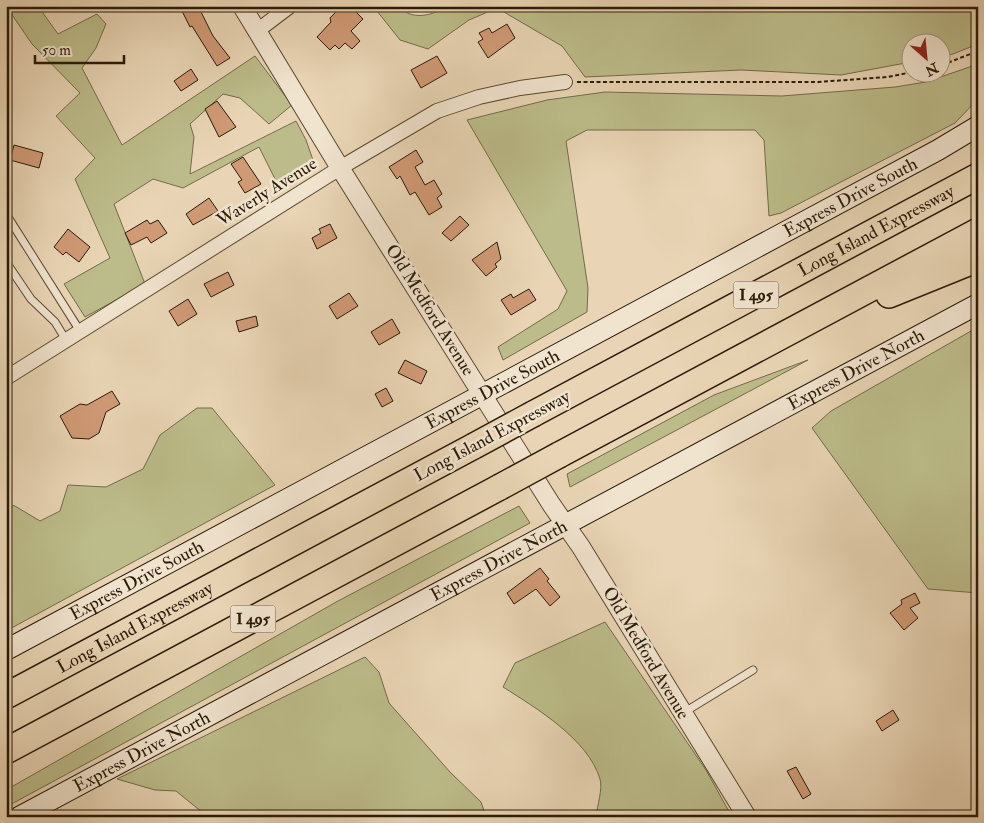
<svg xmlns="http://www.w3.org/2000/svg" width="984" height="823" font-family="'IM FELL Double Pica',serif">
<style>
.green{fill:#bcbc8a;stroke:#736b49}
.building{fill:#d09a75;stroke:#2a1a08}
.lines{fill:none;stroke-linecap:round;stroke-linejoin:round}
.service-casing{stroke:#5a4933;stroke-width:9}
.minor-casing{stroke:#5a4933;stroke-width:16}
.tertiary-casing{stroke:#5a4933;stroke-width:20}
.secondary-casing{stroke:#2a1a08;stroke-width:22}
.motorway-casing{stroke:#2a1a08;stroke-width:28}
.path{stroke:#2a1a08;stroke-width:2;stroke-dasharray:4 2.5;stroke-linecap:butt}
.service{stroke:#f1e4cf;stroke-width:7}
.minor{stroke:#f1e4cf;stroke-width:14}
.tertiary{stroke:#f1e4cf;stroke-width:18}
.secondary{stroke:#f1e4cf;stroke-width:20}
.motorway{stroke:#e9d5b5;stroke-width:25}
.motorway-bridge-casing{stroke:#2a1a08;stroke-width:28;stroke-linecap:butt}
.motorway-bridge{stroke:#e9d5b5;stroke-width:25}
.labels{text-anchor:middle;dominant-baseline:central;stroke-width:5;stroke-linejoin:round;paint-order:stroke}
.shield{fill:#f1e4cf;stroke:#665744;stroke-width:1}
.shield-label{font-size:16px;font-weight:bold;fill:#2a1a08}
.street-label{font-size:18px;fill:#2a1a08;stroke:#f1e4cf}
</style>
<rect width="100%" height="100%" fill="#e9d5b5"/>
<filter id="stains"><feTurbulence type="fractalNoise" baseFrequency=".004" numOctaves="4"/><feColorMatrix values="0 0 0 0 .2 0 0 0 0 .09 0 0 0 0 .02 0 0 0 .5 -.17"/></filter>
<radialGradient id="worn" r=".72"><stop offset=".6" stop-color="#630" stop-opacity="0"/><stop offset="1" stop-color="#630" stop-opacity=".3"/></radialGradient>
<path class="green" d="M6 6H38L58 34 97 14 106 24 96 48 82 68 122 145 255 56 292 105 269 124 240 98 223 94 190 124 194 137 190 174 296 121 306 140 313 160 279 187 259 147 183 188 153 179 114 204 145 284 85 317 64 284 110 258 75 179 95 158 56 116 80 93 32 44Z
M373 6H398C411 21 433 16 447 6H978V44L953 54 942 56V42H912L911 62 841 75 741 70 585 77 562 46 497 8 469 20 428 49 400 40Z
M978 64V99L955 123 781 213 769 216 764 140 755 130H587L566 141 588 288 587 312 503 360 498 347 558 309 567 291 467 120 547 100 605 92 782 96 895 87 926 82Z
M978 327V593L928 589 812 428 831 411Z
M808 360 570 487 567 474 714 395Z
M197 408H212L275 485 6 631V504L15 506 40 521 60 511 68 485 106 487 143 469 160 435Z
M519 506 530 523 6 807V790L338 601Z
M605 622 706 770 732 817H596C597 806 603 789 600 779 588 739 536 708 503 687L515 663Z
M365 657 379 672 389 703 450 772 481 802 486 817H208L176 791 155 790 117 779Z"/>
<path class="building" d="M191 6H198L213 36 230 58 217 66 192 26 190 27 182 11Z
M340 8 347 12 352 8 363 19 351 31 360 41 352 49 345 43 339 49 335 45 330 50 317 37 331 22 330 18Z
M507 24 515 38 488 58 478 42 483 39 479 33 489 28 492 33Z
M437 56 447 73 421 88 411 70Z
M191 69 198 80 181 91 174 81Z
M217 101 236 127 219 137 205 109Z
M14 145 43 153 39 168 10 160Z
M416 150 423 162 415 167 425 185 434 180 442 194 437 198 442 207 429 215 415 192 410 195 400 176 397 179 389 167Z
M243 157 261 184 245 193 238 182 242 180 231 164Z
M209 198 218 211 193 225 186 214Z
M460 216 469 225 451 241 442 233Z
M147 220 150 224 158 220 167 233 151 243 147 237 131 245 125 233Z
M330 224 337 238 317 249 312 238 321 233 319 229Z
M68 229 90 247 79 262 66 252 63 255 54 247Z
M497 242 501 259 495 264 497 267 486 276 472 260Z
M228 272 234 285 211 297 204 284Z
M529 289 536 300 511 315 501 300 511 294 513 298Z
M349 293 358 306 337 319 329 306Z
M188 299 197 314 178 326 169 311Z
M256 316 258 326 239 332 236 321Z
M392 319 400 333 379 345 371 332Z
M405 360 427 371 421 384 398 373Z
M386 388 393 401 382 407 375 394Z
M112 391 120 404 106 412 99 433 89 439 72 438 60 416 80 404 87 405Z
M540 568 549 579 547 581 560 597 550 606 536 589 514 604 507 593Z
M915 593 920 603 910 608 918 618 904 630 890 613 902 604 901 600Z
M893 710 899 720 882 731 876 721Z
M796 767 811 794 803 799 787 771Z"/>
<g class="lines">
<defs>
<path id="service" d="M6 214 80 331
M6 262 31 299 55 322 66 340
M683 713 753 670"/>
<path id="minor" d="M257 31 290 6
M6 378 340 168 437 111 479 97 520 88 565 82"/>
<path id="tertiary" d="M242 6 340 168 551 504 581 547 747 817"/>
<g id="secondary">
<path id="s1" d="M6 650 938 150 978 126"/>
<path id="s2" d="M19 817 978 304"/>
</g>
<g id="motorway">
<path d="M889 295 978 259"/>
<path id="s3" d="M533 414 978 176"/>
<path d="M559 455 978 231"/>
<path id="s4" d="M6 696 474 446"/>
<path d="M6 751 500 487"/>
</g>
</defs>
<use href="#service" class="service-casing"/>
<use href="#minor" class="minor-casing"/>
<use href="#tertiary" class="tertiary-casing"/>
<use href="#secondary" class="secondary-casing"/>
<use href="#motorway" class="motorway-casing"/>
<path class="path" d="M942 65 978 51
M577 82H818L888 77 912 72"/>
<use href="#service" class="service"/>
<use href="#minor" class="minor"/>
<use href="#tertiary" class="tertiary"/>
<use href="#secondary" class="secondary"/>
<use href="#motorway" class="motorway"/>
<defs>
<path id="motorway-bridge" d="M474 446 533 414
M500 487 559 455"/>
</defs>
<use href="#motorway-bridge" class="motorway-bridge-casing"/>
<use href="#motorway-bridge" class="motorway-bridge"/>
</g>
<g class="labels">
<g class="shield">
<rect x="733.5" y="281.5" width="45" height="27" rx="4"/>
<rect x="230.5" y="605.5" width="45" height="27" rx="4"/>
</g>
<g class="shield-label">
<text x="756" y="295">I 495</text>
<text x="253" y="619">I 495</text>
</g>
<g class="street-label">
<text transform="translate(267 192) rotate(-32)">Waverly Avenue</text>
<text stroke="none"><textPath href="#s1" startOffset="958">Express Drive South</textPath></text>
<text stroke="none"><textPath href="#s3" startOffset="389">Long Island Expressway</textPath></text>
<text transform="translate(430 310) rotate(58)">Old Medford Avenue</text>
<text stroke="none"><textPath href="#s2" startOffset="949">Express Drive North</textPath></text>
<text stroke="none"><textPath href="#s1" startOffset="552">Express Drive South</textPath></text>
<text transform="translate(492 436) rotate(-28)">Long Island Expressway</text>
<text stroke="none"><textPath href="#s2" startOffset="544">Express Drive North</textPath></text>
<text stroke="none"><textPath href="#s1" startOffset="148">Express Drive South</textPath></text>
<text stroke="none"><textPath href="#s4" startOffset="146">Long Island Expressway</textPath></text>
<text transform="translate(646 653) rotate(59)">Old Medford Avenue</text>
<text stroke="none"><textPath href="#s2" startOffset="139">Express Drive North</textPath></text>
</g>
</g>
<rect width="984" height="823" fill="none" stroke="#e9d5b5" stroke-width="25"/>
<rect x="8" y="8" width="969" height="808" fill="none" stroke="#2a1a08" stroke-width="2.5"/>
<rect x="12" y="12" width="959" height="798" fill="none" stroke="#2a1a08"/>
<g transform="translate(926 58) rotate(153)"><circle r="24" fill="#f1e4cf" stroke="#a1937f"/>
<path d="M0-4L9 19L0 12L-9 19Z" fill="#8f2418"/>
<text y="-8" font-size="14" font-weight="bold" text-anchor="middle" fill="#2a1a08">N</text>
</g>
<path d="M35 55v8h89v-8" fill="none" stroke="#2a1a08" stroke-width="2.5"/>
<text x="42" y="55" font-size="15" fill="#2a1a08" stroke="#f1e4cf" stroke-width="4" paint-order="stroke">50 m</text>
<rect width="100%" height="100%" filter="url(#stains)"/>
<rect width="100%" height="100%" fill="url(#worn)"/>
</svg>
